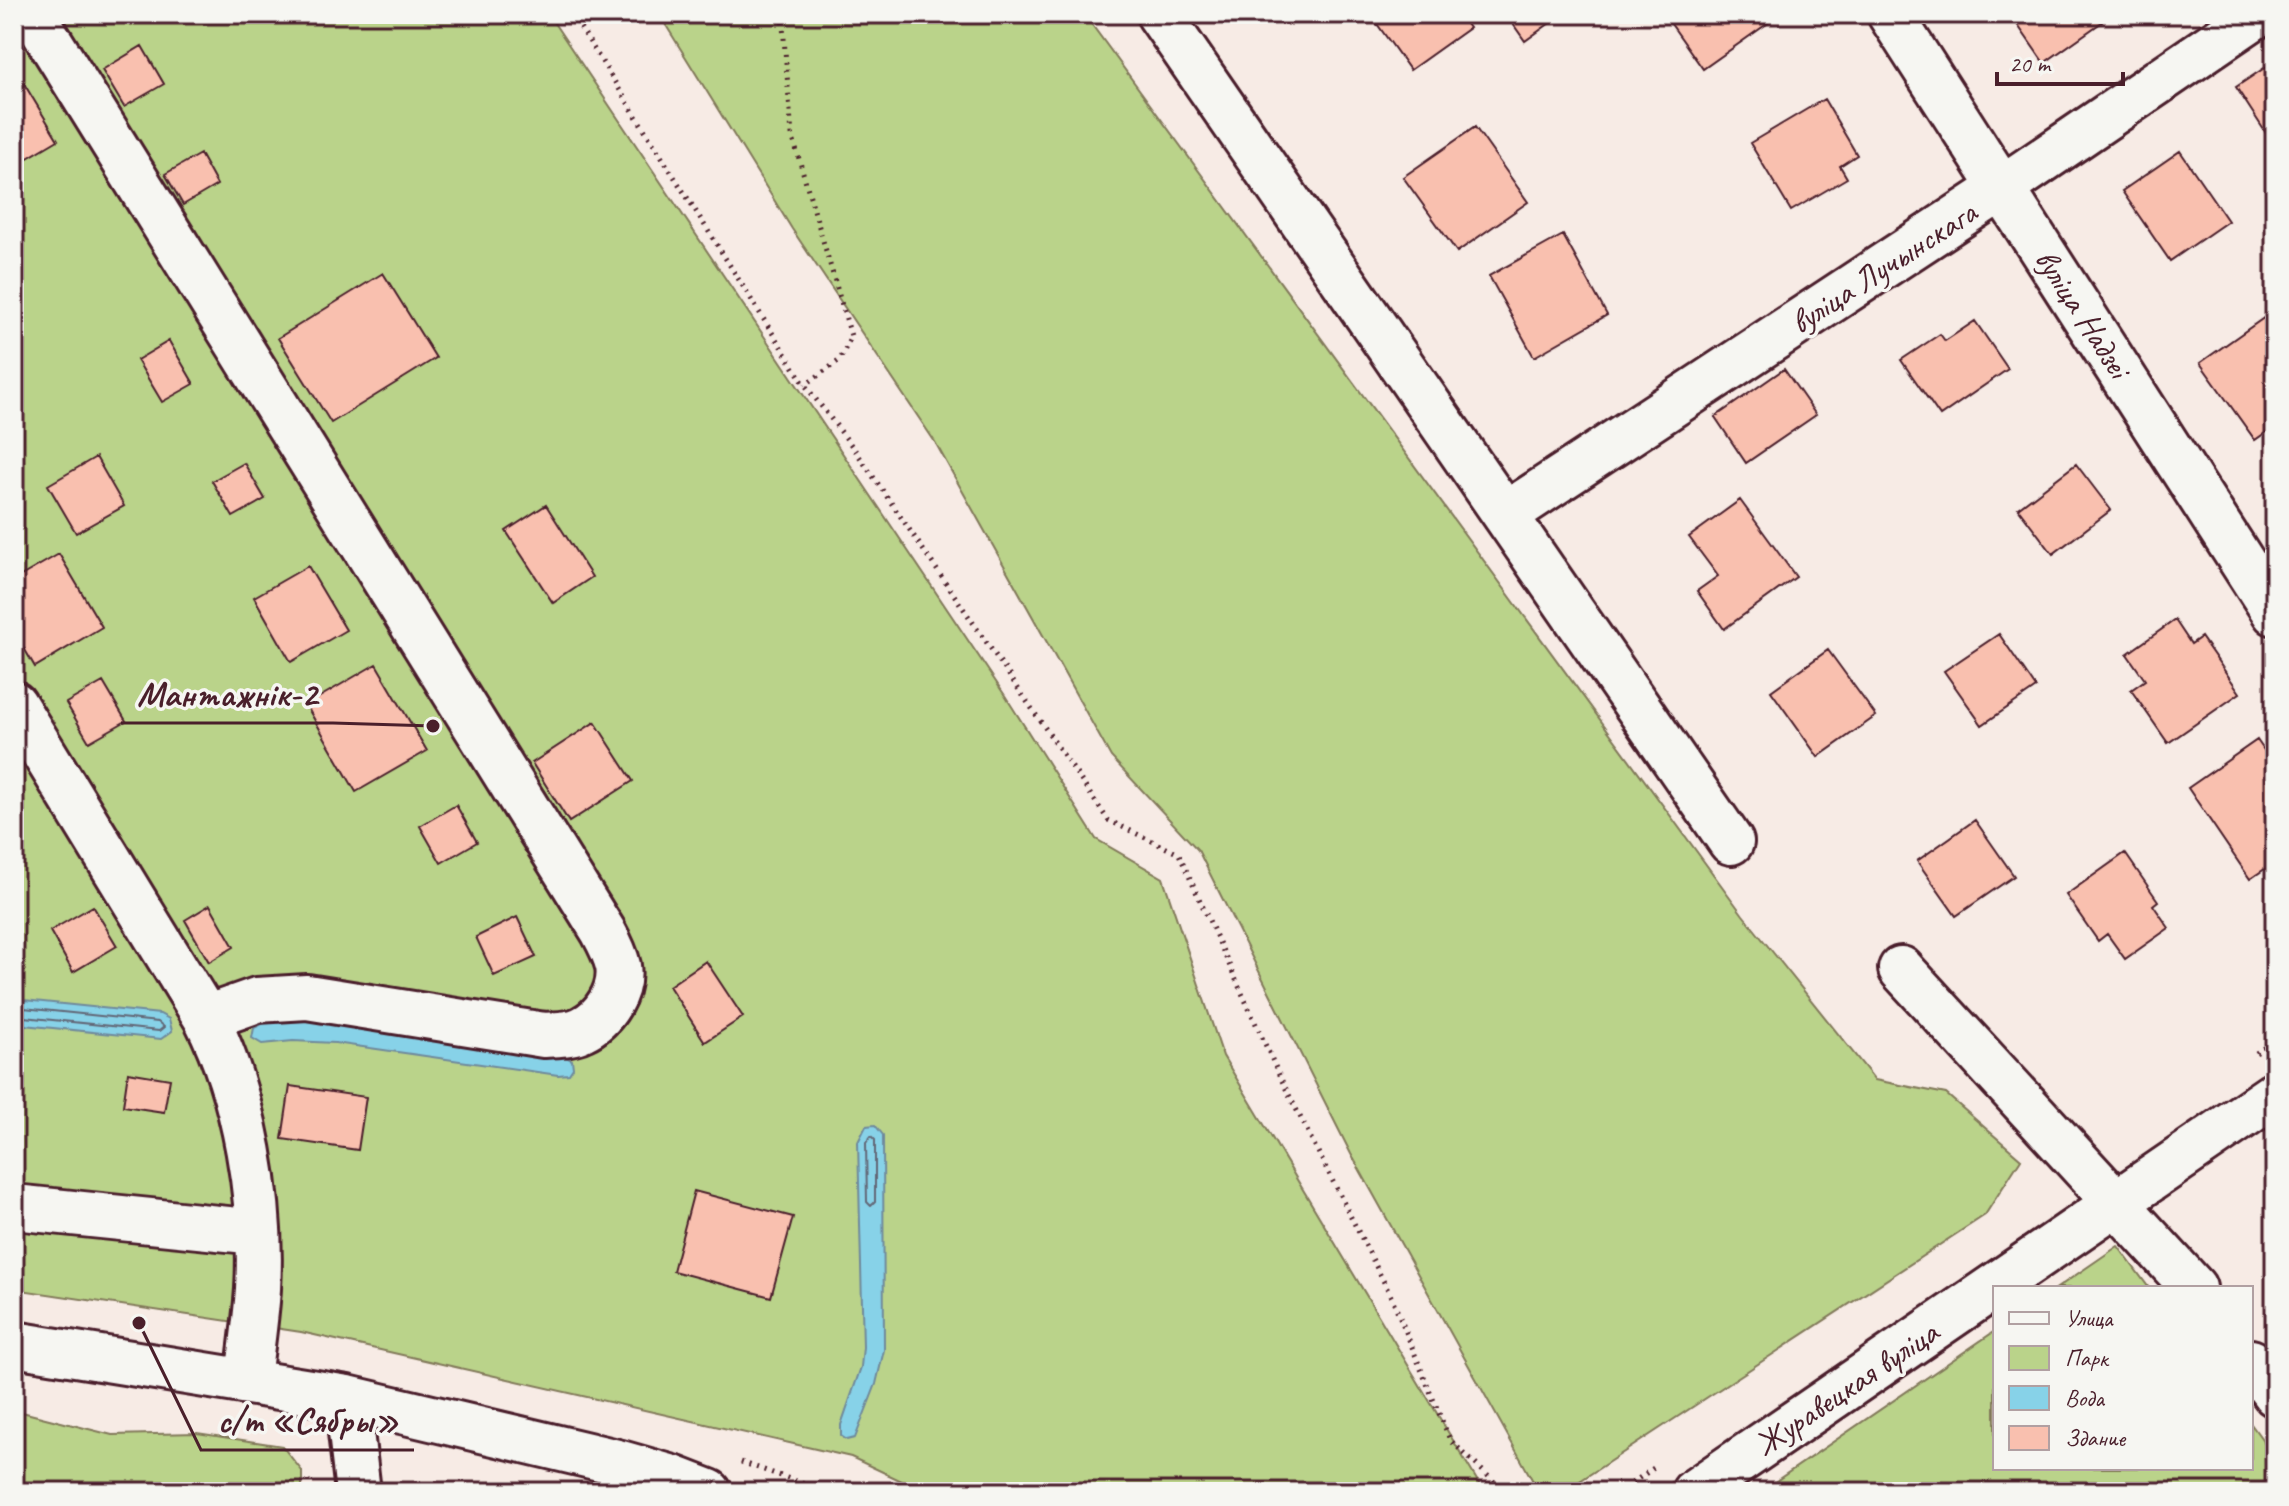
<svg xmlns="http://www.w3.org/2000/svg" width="2289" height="1506" font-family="Caveat,sans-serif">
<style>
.green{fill:#bad38a;stroke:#82795a;stroke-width:2}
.water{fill:#87d2e8;stroke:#6f8a9c;stroke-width:2}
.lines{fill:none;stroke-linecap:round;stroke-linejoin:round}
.shore{stroke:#626777;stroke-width:2}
.building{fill:#f9c0af;stroke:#4a1f2b;stroke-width:2}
.minor-casing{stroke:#4a1f2b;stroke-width:50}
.path{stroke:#4a1f2b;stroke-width:5;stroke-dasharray:2 6;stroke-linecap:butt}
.minor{stroke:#f6f6f2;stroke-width:44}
.labels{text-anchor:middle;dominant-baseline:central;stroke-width:7;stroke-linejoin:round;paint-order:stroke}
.street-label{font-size:34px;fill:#4a1f2b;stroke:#f6f6f2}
.leader{fill:none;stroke:#4a1f2b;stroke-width:3}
.callout-dot{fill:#4a1f2b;stroke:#f6f6f2;stroke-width:3}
.callout-label{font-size:36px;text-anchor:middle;font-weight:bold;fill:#4a1f2b;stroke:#f6f6f2;stroke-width:7;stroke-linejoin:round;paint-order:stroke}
</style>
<rect width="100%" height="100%" fill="#f7ebe5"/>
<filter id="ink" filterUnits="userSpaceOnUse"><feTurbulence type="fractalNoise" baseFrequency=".0125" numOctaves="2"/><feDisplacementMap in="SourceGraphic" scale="16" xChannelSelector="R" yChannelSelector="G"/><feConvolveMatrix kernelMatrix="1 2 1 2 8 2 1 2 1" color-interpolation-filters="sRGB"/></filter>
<g filter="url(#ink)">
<path class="green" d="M14 14H548L1004 694 1096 839 1163 878 1223 1056 1484 1492H925L851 1457 301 1332 14 1289Z
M659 14H1084L1743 915 1875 1080 1946 1094 2021 1159 1985 1215 1563 1492H1539L1351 1154 1198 850 1111 757 935 442 792 229Z
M2118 1246 2149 1288H2057Z
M1995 1331V1468H2251V1424L2275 1457V1492H1760Z
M14 1410 112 1435 197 1433 282 1446 302 1471V1492H104L14 1483Z"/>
<path class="water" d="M14 999 160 1014 169 1019 172 1031 161 1039 14 1024Z
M306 1019 564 1056 572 1060 573 1068 569 1074 558 1075 335 1043 293 1041 262 1044 252 1038 254 1028 268 1021Z
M875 1125 883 1135 884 1350 876 1384 855 1438 847 1440 841 1436V1425L861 1367 863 1347 858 1142 866 1126Z"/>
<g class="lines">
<path class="shore" d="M14 1007 158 1022 164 1027 159 1031 14 1016
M871 1136 875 1140V1202L871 1206 867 1202 866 1143Z"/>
</g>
<path class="building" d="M1370 14H1459L1469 28 1410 70Z
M1506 14H1561V15L1525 41Z
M1664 14H1766L1771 21 1703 69Z
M2010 14H2096L2102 22 2044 63Z
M142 46 164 84 124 107 102 70Z
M2269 65 2275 74V147L2236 87Z
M20 77 58 140 14 166V81Z
M1824 99 1857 155 1840 166 1847 178 1791 211 1750 143Z
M1475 127 1528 202 1457 252 1403 177Z
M2180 151 2228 221 2170 261 2122 191Z
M200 154 217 185 183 205 165 174Z
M1563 235 1607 315 1534 357 1489 276Z
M383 273 436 358 331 423 278 338Z
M2275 310V426L2255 440 2200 363Z
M1975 321 2008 369 1940 416 1901 360 1940 334 1945 341Z
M169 341 194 384 162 402 137 360Z
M1784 369 1816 415 1746 463 1715 417Z
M96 457 124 506 76 533 48 485Z
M244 463 265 499 233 517 212 481Z
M2076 464 2111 510 2053 554 2018 508Z
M1740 500 1796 577 1724 629 1697 591 1718 576 1689 537Z
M546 505 592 577 553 603 506 531Z
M59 554 102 627 35 667 14 631V580Z
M308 566 346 630 291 662 254 597Z
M2175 620 2191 644 2201 637 2240 693 2168 743 2131 690 2145 680 2127 654Z
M1999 634 2036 688 1982 725 1944 671Z
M1828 650 1876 716 1818 757 1771 691Z
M376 664 427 751 356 792 306 705Z
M103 682 126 721 89 742 66 703Z
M595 722 633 781 569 822 532 763Z
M2257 740 2275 766V862L2250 879 2188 788Z
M456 805 477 842 441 863 420 826Z
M1975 820 2014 876 1956 916 1917 861Z
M2125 853 2158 901 2153 905 2169 928 2125 959 2107 934 2098 941 2066 895Z
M210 905 234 947 209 962 185 920Z
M93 906 117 946 73 972 50 931Z
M517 917 536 957 494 976 476 937Z
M706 961 743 1017 705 1042 669 986Z
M128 1072 170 1079 164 1112 123 1106Z
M290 1086 366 1097 358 1150 282 1139Z
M694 1191 793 1217 771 1297 673 1271Z"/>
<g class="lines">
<defs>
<path id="minor" d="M33 14 603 931C609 942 615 953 618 966 622 991 604 1019 582 1029 570 1035 557 1034 544 1035L307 997 257 1000 206 1018
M1159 14 1731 842
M1890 14 2275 613
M1505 515 2002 188 2258 14
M14 704 206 1018C245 1094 263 1204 258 1289 256 1319 251 1350 248 1381
M1901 969 2194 1288
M14 1207 257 1232
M14 1344 347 1398 617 1462 673 1478 709 1492
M2251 1362 2275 1394
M347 1398 358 1492
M1694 1492 2275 1094"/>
</defs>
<use href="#minor" class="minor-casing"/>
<path class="path" d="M572 14 805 385 855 450 1108 820 1179 854 1280 1077 1392 1298 1450 1440 1505 1492
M782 14 792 135 851 336 840 360 805 385
M2256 1053 2275 1040
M741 1462 827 1492
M1619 1492 1658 1465"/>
<use href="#minor" class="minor"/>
</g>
</g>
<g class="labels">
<g class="street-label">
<text transform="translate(1883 267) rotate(-33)">вуліца Лучынскага</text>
<text transform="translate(2083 313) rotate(57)">вуліца Надзеі</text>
<text transform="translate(1846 1388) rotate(-34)">Журавецкая вуліца</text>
</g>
</g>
<path class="leader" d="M433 726L333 723H121M139 1323L201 1450H414"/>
<g class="callout-dot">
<circle cx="433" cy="726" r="8"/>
<circle cx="139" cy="1323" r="8"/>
</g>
<g class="callout-label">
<text x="227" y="706">Мантажнік-2</text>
<text x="308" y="1432">с/т «Сябры»</text>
</g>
<rect width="2289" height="1506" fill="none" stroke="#f6f6f2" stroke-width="48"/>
<rect x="24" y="24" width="2241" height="1458" fill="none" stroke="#4a1f2b" stroke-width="3" filter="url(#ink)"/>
<rect x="1993" y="1286" width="260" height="184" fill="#f6f6f2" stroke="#b1a0a2" stroke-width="2"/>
<rect x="2009" y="1312" width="40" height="12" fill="#f6f6f2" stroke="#b1a0a2" stroke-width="2"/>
<text x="2065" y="1326" font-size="24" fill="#4a1f2b">Улица</text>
<rect x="2009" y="1346" width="40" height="24" fill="#bad38a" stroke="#b1a0a2" stroke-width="2"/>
<text x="2065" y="1366" font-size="24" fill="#4a1f2b">Парк</text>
<rect x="2009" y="1386" width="40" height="24" fill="#87d2e8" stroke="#b1a0a2" stroke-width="2"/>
<text x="2065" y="1406" font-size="24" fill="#4a1f2b">Вода</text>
<rect x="2009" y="1426" width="40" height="24" fill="#f9c0af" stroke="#b1a0a2" stroke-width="2"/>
<text x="2065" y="1446" font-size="24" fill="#4a1f2b">Здание</text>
<path d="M1997 72v12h126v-12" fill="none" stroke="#4a1f2b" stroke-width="4"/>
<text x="2009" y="72" font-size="24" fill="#4a1f2b" stroke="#f6f6f2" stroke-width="6" paint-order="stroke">20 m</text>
</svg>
